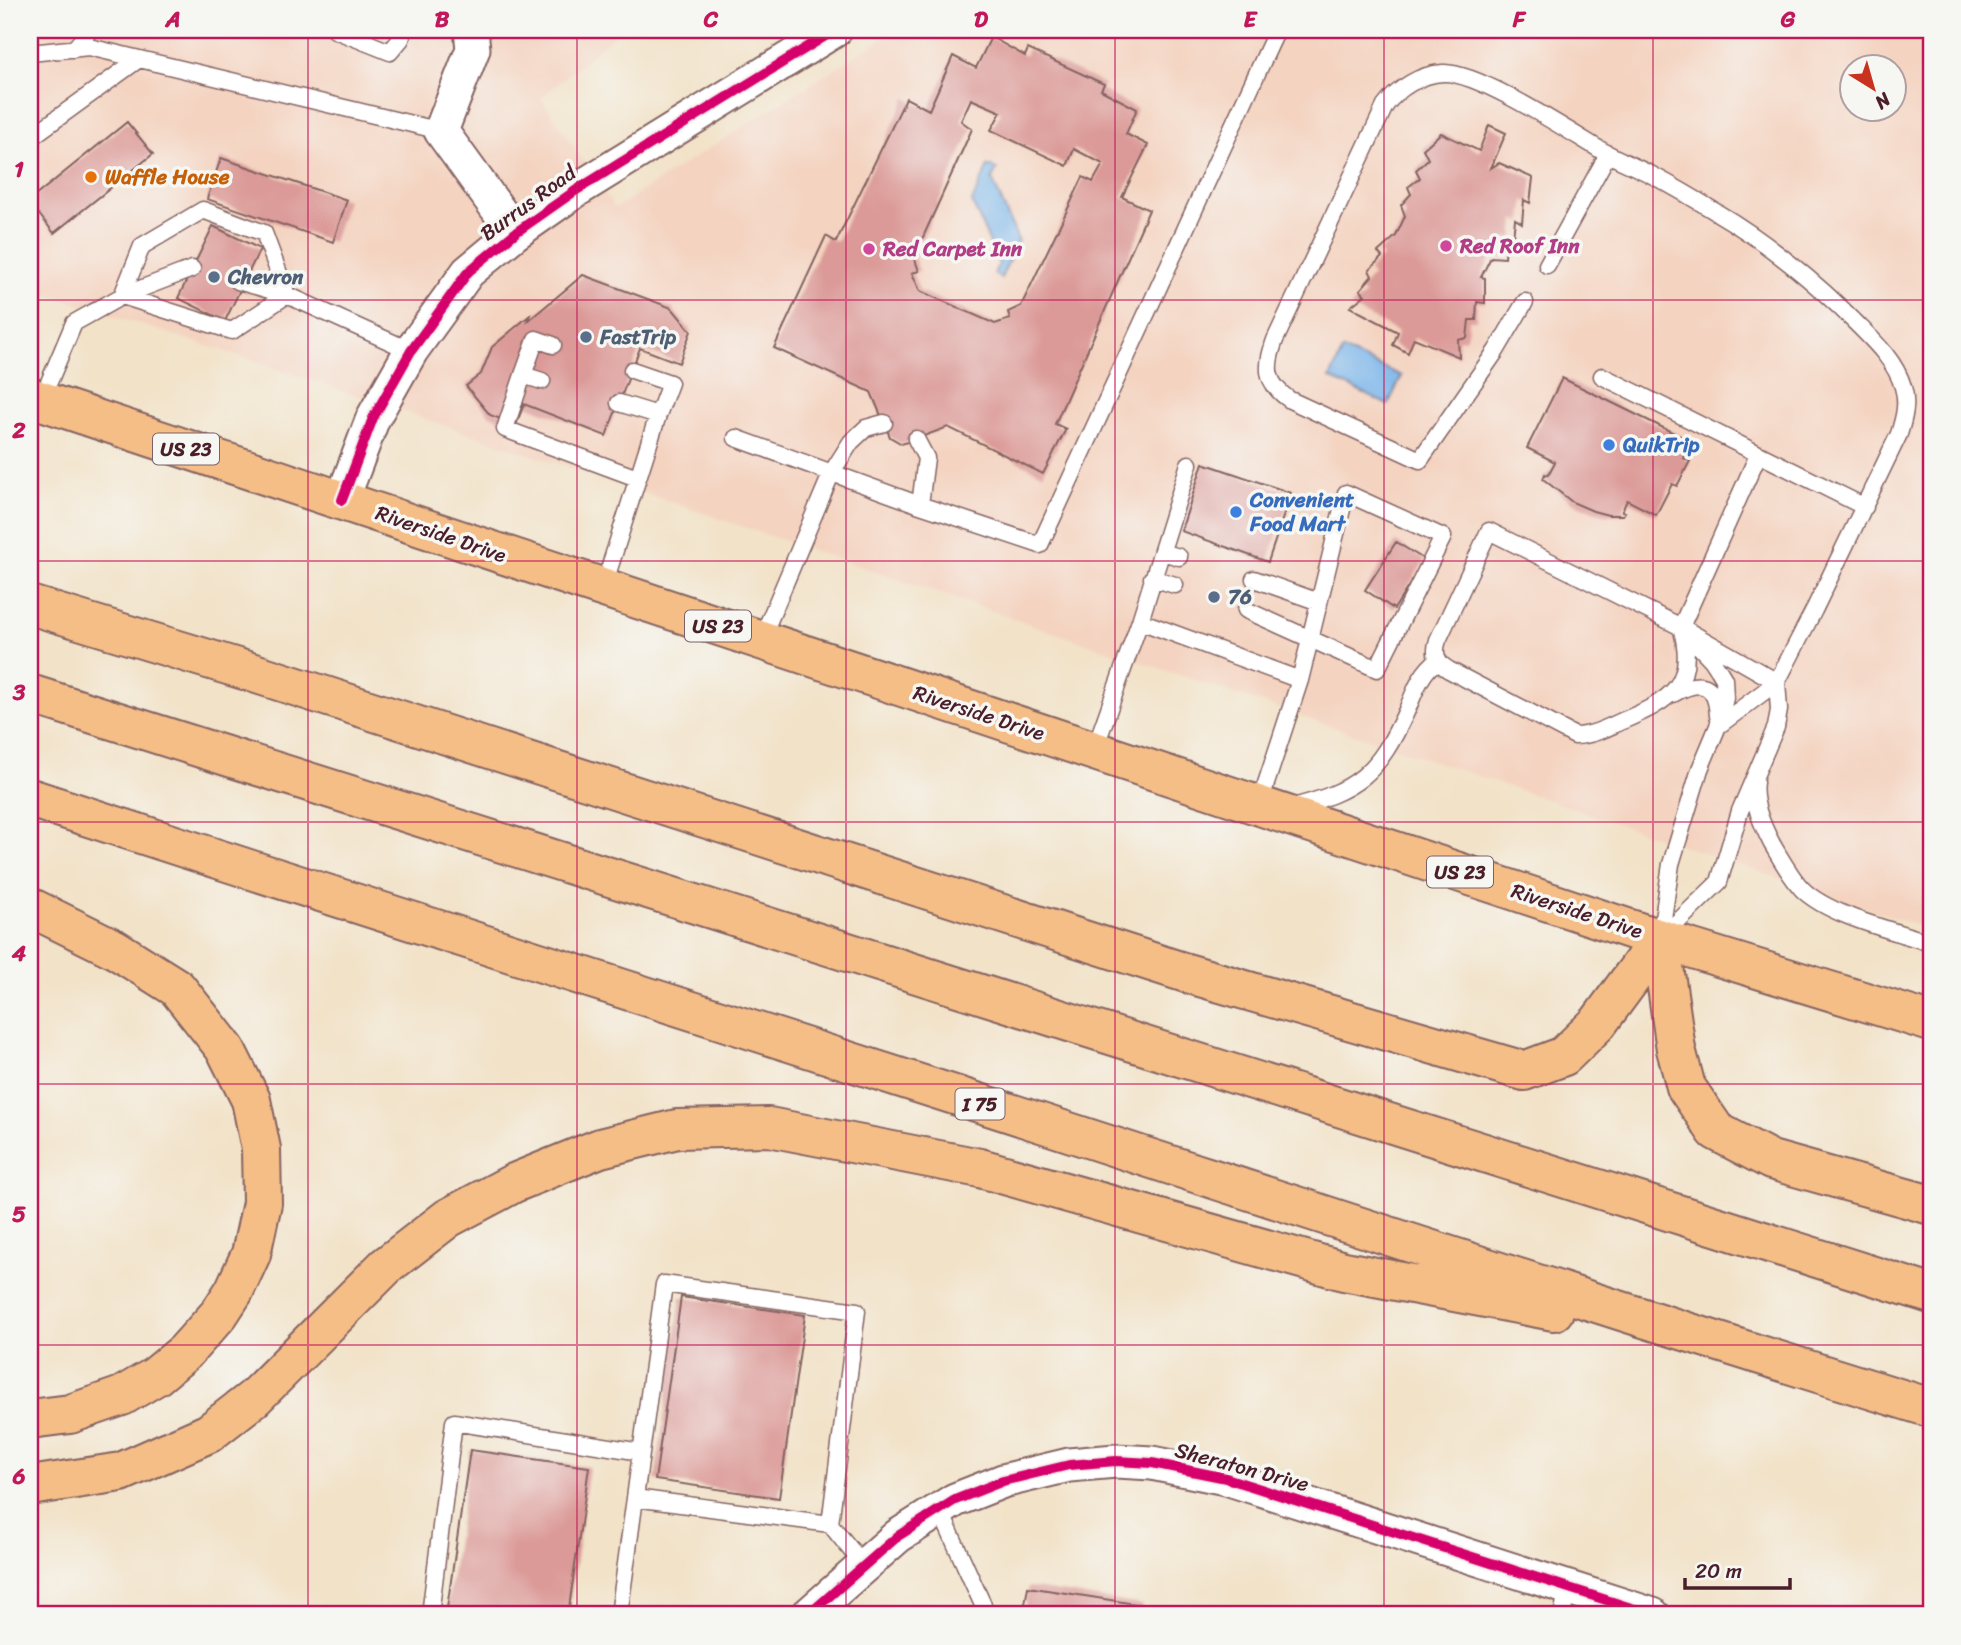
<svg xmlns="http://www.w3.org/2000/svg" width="1961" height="1645" font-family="Sriracha,sans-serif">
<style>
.built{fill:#f4d3c0;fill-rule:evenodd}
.water{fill:#78b3e9;stroke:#61698a;stroke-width:2}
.building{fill:#db9a97;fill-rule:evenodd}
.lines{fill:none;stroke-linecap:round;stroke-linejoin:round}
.service-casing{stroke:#856362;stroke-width:19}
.minor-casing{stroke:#856362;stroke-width:37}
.primary-casing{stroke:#856362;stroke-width:42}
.motorway-casing{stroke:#856362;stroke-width:42}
.service{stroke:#fff;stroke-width:16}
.minor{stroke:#fff;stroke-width:33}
.primary{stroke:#f6be87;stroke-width:38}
.motorway{stroke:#f6be87;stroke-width:38}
.cycleway-casing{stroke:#f6f6f2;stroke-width:15}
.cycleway{stroke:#d6006c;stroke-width:10}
.grid{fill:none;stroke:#c2185b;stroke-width:2;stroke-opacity:0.55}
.food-dot{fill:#e8710a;stroke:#f6f6f2;stroke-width:2.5}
.hotel-dot{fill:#d1479c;stroke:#f6f6f2;stroke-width:2.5}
.service-dot{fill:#5c6f8a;stroke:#f6f6f2;stroke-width:2.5}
.shop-dot{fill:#3f7fe0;stroke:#f6f6f2;stroke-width:2.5}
.labels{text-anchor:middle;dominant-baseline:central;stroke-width:7;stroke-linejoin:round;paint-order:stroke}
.shield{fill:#f6f6f2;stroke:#7e6067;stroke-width:2}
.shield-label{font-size:19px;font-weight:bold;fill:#4a1f2b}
.food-label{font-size:21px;font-weight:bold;fill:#c56008;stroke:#f6f6f2;text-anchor:start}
.street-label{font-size:21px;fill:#4a1f2b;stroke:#f6f6f2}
.hotel-label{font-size:21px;font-weight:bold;fill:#b23c85;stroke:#f6f6f2;text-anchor:start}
.service-label{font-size:21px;font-weight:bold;fill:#4e5e75;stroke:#f6f6f2;text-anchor:start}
.shop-label{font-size:21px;font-weight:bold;fill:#366cbe;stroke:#f6f6f2;text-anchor:start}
.neatline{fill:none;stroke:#c2185b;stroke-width:2.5}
.grid-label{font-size:23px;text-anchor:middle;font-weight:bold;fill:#c2185b}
</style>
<rect width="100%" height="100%" fill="#f6f6f2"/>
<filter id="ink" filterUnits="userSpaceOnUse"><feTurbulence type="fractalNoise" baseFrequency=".0143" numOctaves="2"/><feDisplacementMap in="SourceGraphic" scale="14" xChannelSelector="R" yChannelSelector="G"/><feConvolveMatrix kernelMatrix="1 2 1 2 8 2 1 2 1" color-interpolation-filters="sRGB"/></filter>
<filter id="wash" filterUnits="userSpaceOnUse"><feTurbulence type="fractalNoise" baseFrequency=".00686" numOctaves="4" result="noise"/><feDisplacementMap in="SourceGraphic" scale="28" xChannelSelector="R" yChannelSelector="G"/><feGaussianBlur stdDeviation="1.57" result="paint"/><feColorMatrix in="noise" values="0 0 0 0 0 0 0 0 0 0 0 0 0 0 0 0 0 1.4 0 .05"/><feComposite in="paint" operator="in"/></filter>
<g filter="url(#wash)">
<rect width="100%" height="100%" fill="#f2e2c8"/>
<path class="built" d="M30 30H620L541 98 615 208 896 30H1931V930L258 362 30 289ZM1853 66H1895V108H1853Z"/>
<path class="water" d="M988 166 997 169 992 179 1018 240 1001 278 994 274 999 264 972 202Z
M1343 350 1402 376 1388 405 1330 378Z"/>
<g id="blocks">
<path class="building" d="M991 37 1025 56 1028 49 1104 84 1101 90 1137 109 1126 134 1148 145 1122 197 1149 210 1055 424 1066 429 1043 474 948 427 902 444 890 437 871 392 774 348 826 236 836 242 906 98 929 110 953 56 976 68ZM971 99 1001 112 991 130 1067 166 1074 149 1103 164 1093 182 1083 177 1021 306 1008 312 1010 319 995 324 920 291 912 273 919 271 914 257 972 129 961 121Z
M127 122 153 154 54 233 30 203V200Z
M1489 125 1506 133 1491 168 1499 163 1533 178 1530 203 1524 200 1522 223 1515 219 1513 239 1506 237 1505 258 1491 257 1481 277 1485 278V303L1477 302 1476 320H1469L1467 338 1458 340 1459 357 1414 338 1408 353 1393 345 1398 332 1350 307 1365 295 1360 290 1372 276 1369 270 1382 257 1378 252 1396 236 1405 216 1401 205 1411 194 1408 187 1420 178 1416 170 1428 159 1423 149 1441 133 1479 151Z
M221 158 347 200 333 242 207 199Z
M213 226 260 249 225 321 178 298Z
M583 275 672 308 691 331 679 363 640 348 606 436 524 404 516 425 490 415 466 386 481 374 492 347 530 315 528 321Z
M1562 378 1692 442 1683 458 1690 461 1677 486 1672 484 1656 515 1627 500 1622 511 1625 512 1623 515H1608L1593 511 1572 502 1543 479 1545 474 1548 475 1555 462 1527 448Z
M1203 463 1291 493 1268 562 1181 531Z
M1396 542 1425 560 1394 609 1365 590Z
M681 1297 805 1315 779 1498 655 1480Z
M470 1450 589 1467 568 1615H446Z
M1028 1587 1142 1605 1140 1615H1023Z"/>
</g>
</g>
<g filter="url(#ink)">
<use href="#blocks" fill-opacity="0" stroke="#856362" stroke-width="2"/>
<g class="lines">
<defs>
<path id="service" d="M335 30 390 52 401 39 404 30
M74 49 90 30
M30 53 89 47 441 131
M30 138 139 59
M203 210 264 233 287 295 232 331 122 296 142 246Z
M1547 265 1608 154
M238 281 287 295 411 351
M1525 302 1496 351 1420 460 1290 400C1265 383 1265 367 1275 340L1385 106C1398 88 1421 74 1443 73 1477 71 1567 130 1599 149 1616 159 1634 166 1652 175 1673 186 1695 199 1716 212 1764 240 1818 284 1857 324 1875 342 1896 362 1903 387 1908 403 1904 418 1899 434L1814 610 1777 682 1718 726
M632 370 670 383 658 415
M523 375 536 339 553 345
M1602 376 1865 507
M542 381 523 375 505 429 637 478
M41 401 74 323 122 296 192 269
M736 438 920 505 1040 545 1276 32 1274 30
M916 439 926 458 920 505
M1758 455 1681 627C1698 684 1670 701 1622 721 1607 728 1591 736 1575 736L1449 670C1437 663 1433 654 1438 640L1489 531 1681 627 1777 682
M1162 552 1179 557
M1152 578 1175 585
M1254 579 1319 602
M603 588 658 415 619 403
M1246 610 1377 669 1443 537 1346 493 1300 680 1259 805
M1140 621 1300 680
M761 640 832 472 851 442 866 428 884 423
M1673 694C1700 679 1716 682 1718 716
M1094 751 1140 621 1189 464
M1755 782C1752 802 1763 827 1772 844 1781 859 1790 876 1802 889 1829 916 1895 931 1931 943
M1289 808C1358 791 1378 774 1407 710 1415 691 1421 672 1438 660
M1661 938 1719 882 1740 811 1776 727 1779 710 1777 682
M1660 939 1671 864 1700 769 1718 726 1725 698 1724 679 1718 669 1712 660 1695 642
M635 1498 664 1284 857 1311 830 1524
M940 1510 983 1605 981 1615
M430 1615 454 1422 641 1452
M619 1615 635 1498 830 1524 864 1566
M1562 1615 1568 1588"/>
<path id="minor" d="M471 30 473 49 441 131 515 233
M342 500 373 418 411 351 468 272 515 233 575 191 835 30
M808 1615 898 1536 955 1500 1003 1481 1069 1465 1116 1461 1152 1463 1226 1478 1653 1615"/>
<path id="primary" d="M30 397 1660 939 1931 1022"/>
<path id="motorway" d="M30 605 254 673 1183 972 1524 1071 1564 1056 1598 1023 1660 939
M30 694 1931 1294
M30 798C351 903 673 1004 995 1108 1307 1209 1618 1312 1931 1408
M30 907 115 949 177 988 226 1050 251 1100 261 1149 262 1203 251 1254 234 1291 219 1314 185 1352 156 1376 122 1396 70 1414 30 1419
M1660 939 1676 1049 1686 1087 1716 1131 1771 1160 1931 1205
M30 1486 121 1472 209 1433 254 1398 386 1266 448 1218 514 1183 600 1148 677 1129 769 1127 980 1168 1344 1271 1554 1311"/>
</defs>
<use href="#service" class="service-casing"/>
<use href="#minor" class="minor-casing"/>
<use href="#primary" class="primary-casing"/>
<use href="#motorway" class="motorway-casing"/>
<use href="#service" class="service"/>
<use href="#minor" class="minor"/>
<use href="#primary" class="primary"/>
<use href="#motorway" class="motorway"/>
<defs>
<path id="cycleway" d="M342 500 373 418 411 351 468 272 515 233 575 191 835 30
M808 1615 898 1536 955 1500 1003 1481 1069 1465 1116 1461 1152 1463 1226 1478 1653 1615"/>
</defs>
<use href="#cycleway" class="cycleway-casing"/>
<use href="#cycleway" class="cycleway"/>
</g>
</g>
<path class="grid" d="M308 30V1615M577 30V1615M846 30V1615M1115 30V1615M1384 30V1615M1653 30V1615M30 300H1931M30 561H1931M30 822H1931M30 1084H1931M30 1345H1931"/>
<circle class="food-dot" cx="91" cy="177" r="7"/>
<g class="hotel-dot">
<circle cx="1446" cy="246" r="7"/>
<circle cx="869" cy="249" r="7"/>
</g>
<g class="service-dot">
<circle cx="214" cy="277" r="7"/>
<circle cx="586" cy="337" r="7"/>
<circle cx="1214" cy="597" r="7"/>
</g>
<g class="shop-dot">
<circle cx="1609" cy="445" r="7"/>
<circle cx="1236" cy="512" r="7"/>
</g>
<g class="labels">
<g class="shield">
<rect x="153" y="433.5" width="66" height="31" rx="5"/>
<rect x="685" y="610.5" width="66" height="31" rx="5"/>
<rect x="1427" y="856.5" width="66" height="31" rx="5"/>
<rect x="955.5" y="1088.5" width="49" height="31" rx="5"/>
</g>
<g class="shield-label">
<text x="186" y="449">US 23</text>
<text x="718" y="626">US 23</text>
<text x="1460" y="872">US 23</text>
<text x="980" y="1104">I 75</text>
</g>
<g class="food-label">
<text x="105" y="177">Waffle House</text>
</g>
<g class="street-label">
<text transform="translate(528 203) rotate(-36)">Burrus Road</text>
<text transform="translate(441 534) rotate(19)">Riverside Drive</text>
<text transform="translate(979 713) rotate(18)">Riverside Drive</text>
<text transform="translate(1577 911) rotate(18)">Riverside Drive</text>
<text transform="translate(1242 1467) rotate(15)">Sheraton Drive</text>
</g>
<g class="hotel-label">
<text x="1460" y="246">Red Roof Inn</text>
<text x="883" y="249">Red Carpet Inn</text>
</g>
<g class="service-label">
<text x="228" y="277">Chevron</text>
<text x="600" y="337">FastTrip</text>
<text x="1228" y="597">76</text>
</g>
<g class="shop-label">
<text x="1623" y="445">QuikTrip</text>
<text x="1250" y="500">Convenient<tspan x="1250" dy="24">Food Mart</tspan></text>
</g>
</g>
<rect width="1961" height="1645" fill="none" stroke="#f6f6f2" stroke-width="77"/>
<g transform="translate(1873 88) rotate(143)"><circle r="33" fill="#f6f6f2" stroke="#b1a0a2" stroke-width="2"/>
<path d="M0-5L12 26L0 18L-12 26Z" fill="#c8321e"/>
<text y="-10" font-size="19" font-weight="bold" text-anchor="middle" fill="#4a1f2b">N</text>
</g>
<path d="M1685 1578v10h105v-10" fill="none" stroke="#4a1f2b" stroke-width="3.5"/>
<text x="1695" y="1578" font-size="21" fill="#4a1f2b" stroke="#f6f6f2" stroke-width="5" paint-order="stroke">20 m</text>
<rect x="38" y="38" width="1885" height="1568" class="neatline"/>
<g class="grid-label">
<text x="173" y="27">A</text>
<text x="442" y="27">B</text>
<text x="711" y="27">C</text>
<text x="981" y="27">D</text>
<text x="1250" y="27">E</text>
<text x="1519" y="27">F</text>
<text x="1788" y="27">G</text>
<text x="19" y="177">1</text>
<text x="19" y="438">2</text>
<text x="19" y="700">3</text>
<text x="19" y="961">4</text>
<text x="19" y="1222">5</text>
<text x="19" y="1484">6</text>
</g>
</svg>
